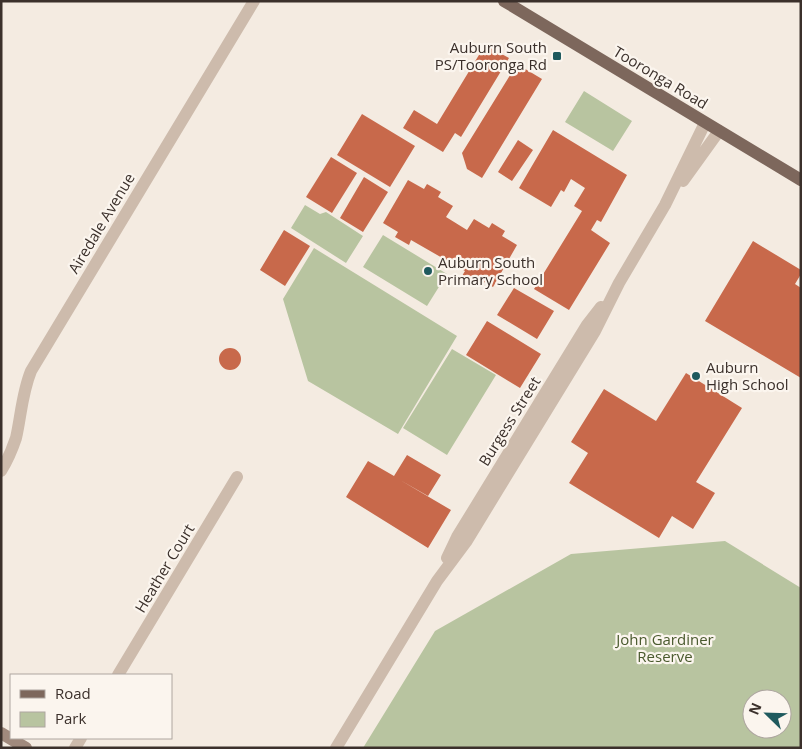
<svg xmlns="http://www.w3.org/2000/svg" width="802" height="749" font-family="'Open Sans',sans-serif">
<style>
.green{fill:#b8c4a0;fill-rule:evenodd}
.building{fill:#c8694b}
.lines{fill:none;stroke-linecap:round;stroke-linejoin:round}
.minor{stroke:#cdbbac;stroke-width:12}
.secondary{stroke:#a18a7d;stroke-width:12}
.primary{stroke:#7d675c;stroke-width:12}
.poi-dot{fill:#1f5a5e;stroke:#fbf5ee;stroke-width:2}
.labels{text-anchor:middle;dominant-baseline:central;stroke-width:4.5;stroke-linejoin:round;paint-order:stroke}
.poi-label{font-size:15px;fill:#3b302b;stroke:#fbf5ee;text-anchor:start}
.street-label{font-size:15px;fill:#3b302b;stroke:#fbf5ee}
.park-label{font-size:15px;fill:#4a5a2e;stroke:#fbf5ee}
</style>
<rect width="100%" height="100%" fill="#f4ebe1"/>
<path class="green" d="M584 91 632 121 613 151 565 122Z
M305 205 320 214 326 212 363 236 346 263 291 228Z
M383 235 447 274 427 306 363 267Z
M314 248 457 336 398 434 308 381 283 299Z
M452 349 496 375 447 455 403 428Z
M725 541 801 588V748H363L435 631 571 554ZM752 699H782V729H752Z"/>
<path class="building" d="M485 45 509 58 461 137 455 133 443 152 403 128 414 110 437 124Z
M517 64 542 79 482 178 467 169 462 153Z
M362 114 415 146 390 187 337 155Z
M553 130 627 175 601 222 597 220 591 230 610 243 569 310 534 289 582 211 574 206 585 188 571 179 564 192 561 190 551 207 519 188Z
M518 140 533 150 512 181 498 172Z
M331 157 357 173 332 213 306 197Z
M364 177 388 192 363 232 340 218Z
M408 180 424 189 427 184 441 192 438 197 453 206 446 217 467 230 474 219 489 228 492 223 505 231 502 236 517 245 493 287 477 278 474 284 462 276 465 271 411 240 409 245 395 237 398 232 383 223Z
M284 230 310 246 285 286 260 270Z
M753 241 801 270V274L795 284 801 288V378L705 321Z
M514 288 554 311 537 339 497 315Z
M487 321 541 354 520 388 466 355Z
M219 359a11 11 0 1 1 22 0a11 11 0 1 1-22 0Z
M686 373 742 408 696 482 715 493 693 529 672 516 659 538 569 483 588 453 571 442 604 389 656 421Z
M407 455 441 475 428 496 400 480 451 510 428 548 346 497 368 461 394 476Z"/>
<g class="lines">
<path class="minor" d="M683 181 719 131
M1 471C7 461 12 450 16 438 21 416 22 393 31 371L254 1
M447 558 457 537 587 325 601 307
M118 675 237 477
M75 748 81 738
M336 748 437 581 466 542 595 331 619 283 665 205 705 123"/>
<path class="secondary" d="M1 733 26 748"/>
<path class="primary" d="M504 1 801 180"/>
</g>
<g class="poi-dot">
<rect x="552" y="51" width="10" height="10" rx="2.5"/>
<circle cx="428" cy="271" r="5"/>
<circle cx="696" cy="376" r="5"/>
</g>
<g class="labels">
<g class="poi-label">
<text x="547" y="47" text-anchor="end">Auburn South<tspan x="547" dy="17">PS/Tooronga Rd</tspan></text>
<text x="438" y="262">Auburn South<tspan x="438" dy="17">Primary School</tspan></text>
<text x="706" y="367">Auburn<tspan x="706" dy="17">High School</tspan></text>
</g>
<g class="street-label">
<text transform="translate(661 77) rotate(31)">Tooronga Road</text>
<text transform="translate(101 223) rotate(-59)">Airedale Avenue</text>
<text transform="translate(509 421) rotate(-58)">Burgess Street</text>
<text transform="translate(164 568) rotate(-59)">Heather Court</text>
</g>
<g class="park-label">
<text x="665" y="639">John Gardiner<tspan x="665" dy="17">Reserve</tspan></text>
</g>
</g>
<rect width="802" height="749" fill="none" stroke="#3b302b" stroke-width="5"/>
<rect x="10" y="674" width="162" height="65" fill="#fbf5ee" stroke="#aea6a0"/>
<rect x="20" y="690" width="25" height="8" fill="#7d675c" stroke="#aea6a0"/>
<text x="55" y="699" font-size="15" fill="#3b302b">Road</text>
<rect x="20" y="712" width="25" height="15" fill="#b8c4a0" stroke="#aea6a0"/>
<text x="55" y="724" font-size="15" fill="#3b302b">Park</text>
<g transform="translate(767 714) rotate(293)"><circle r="24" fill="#fbf5ee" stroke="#aea6a0"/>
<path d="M0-4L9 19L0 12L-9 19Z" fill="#1f5a5e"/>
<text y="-8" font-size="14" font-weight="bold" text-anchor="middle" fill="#3b302b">N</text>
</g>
</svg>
